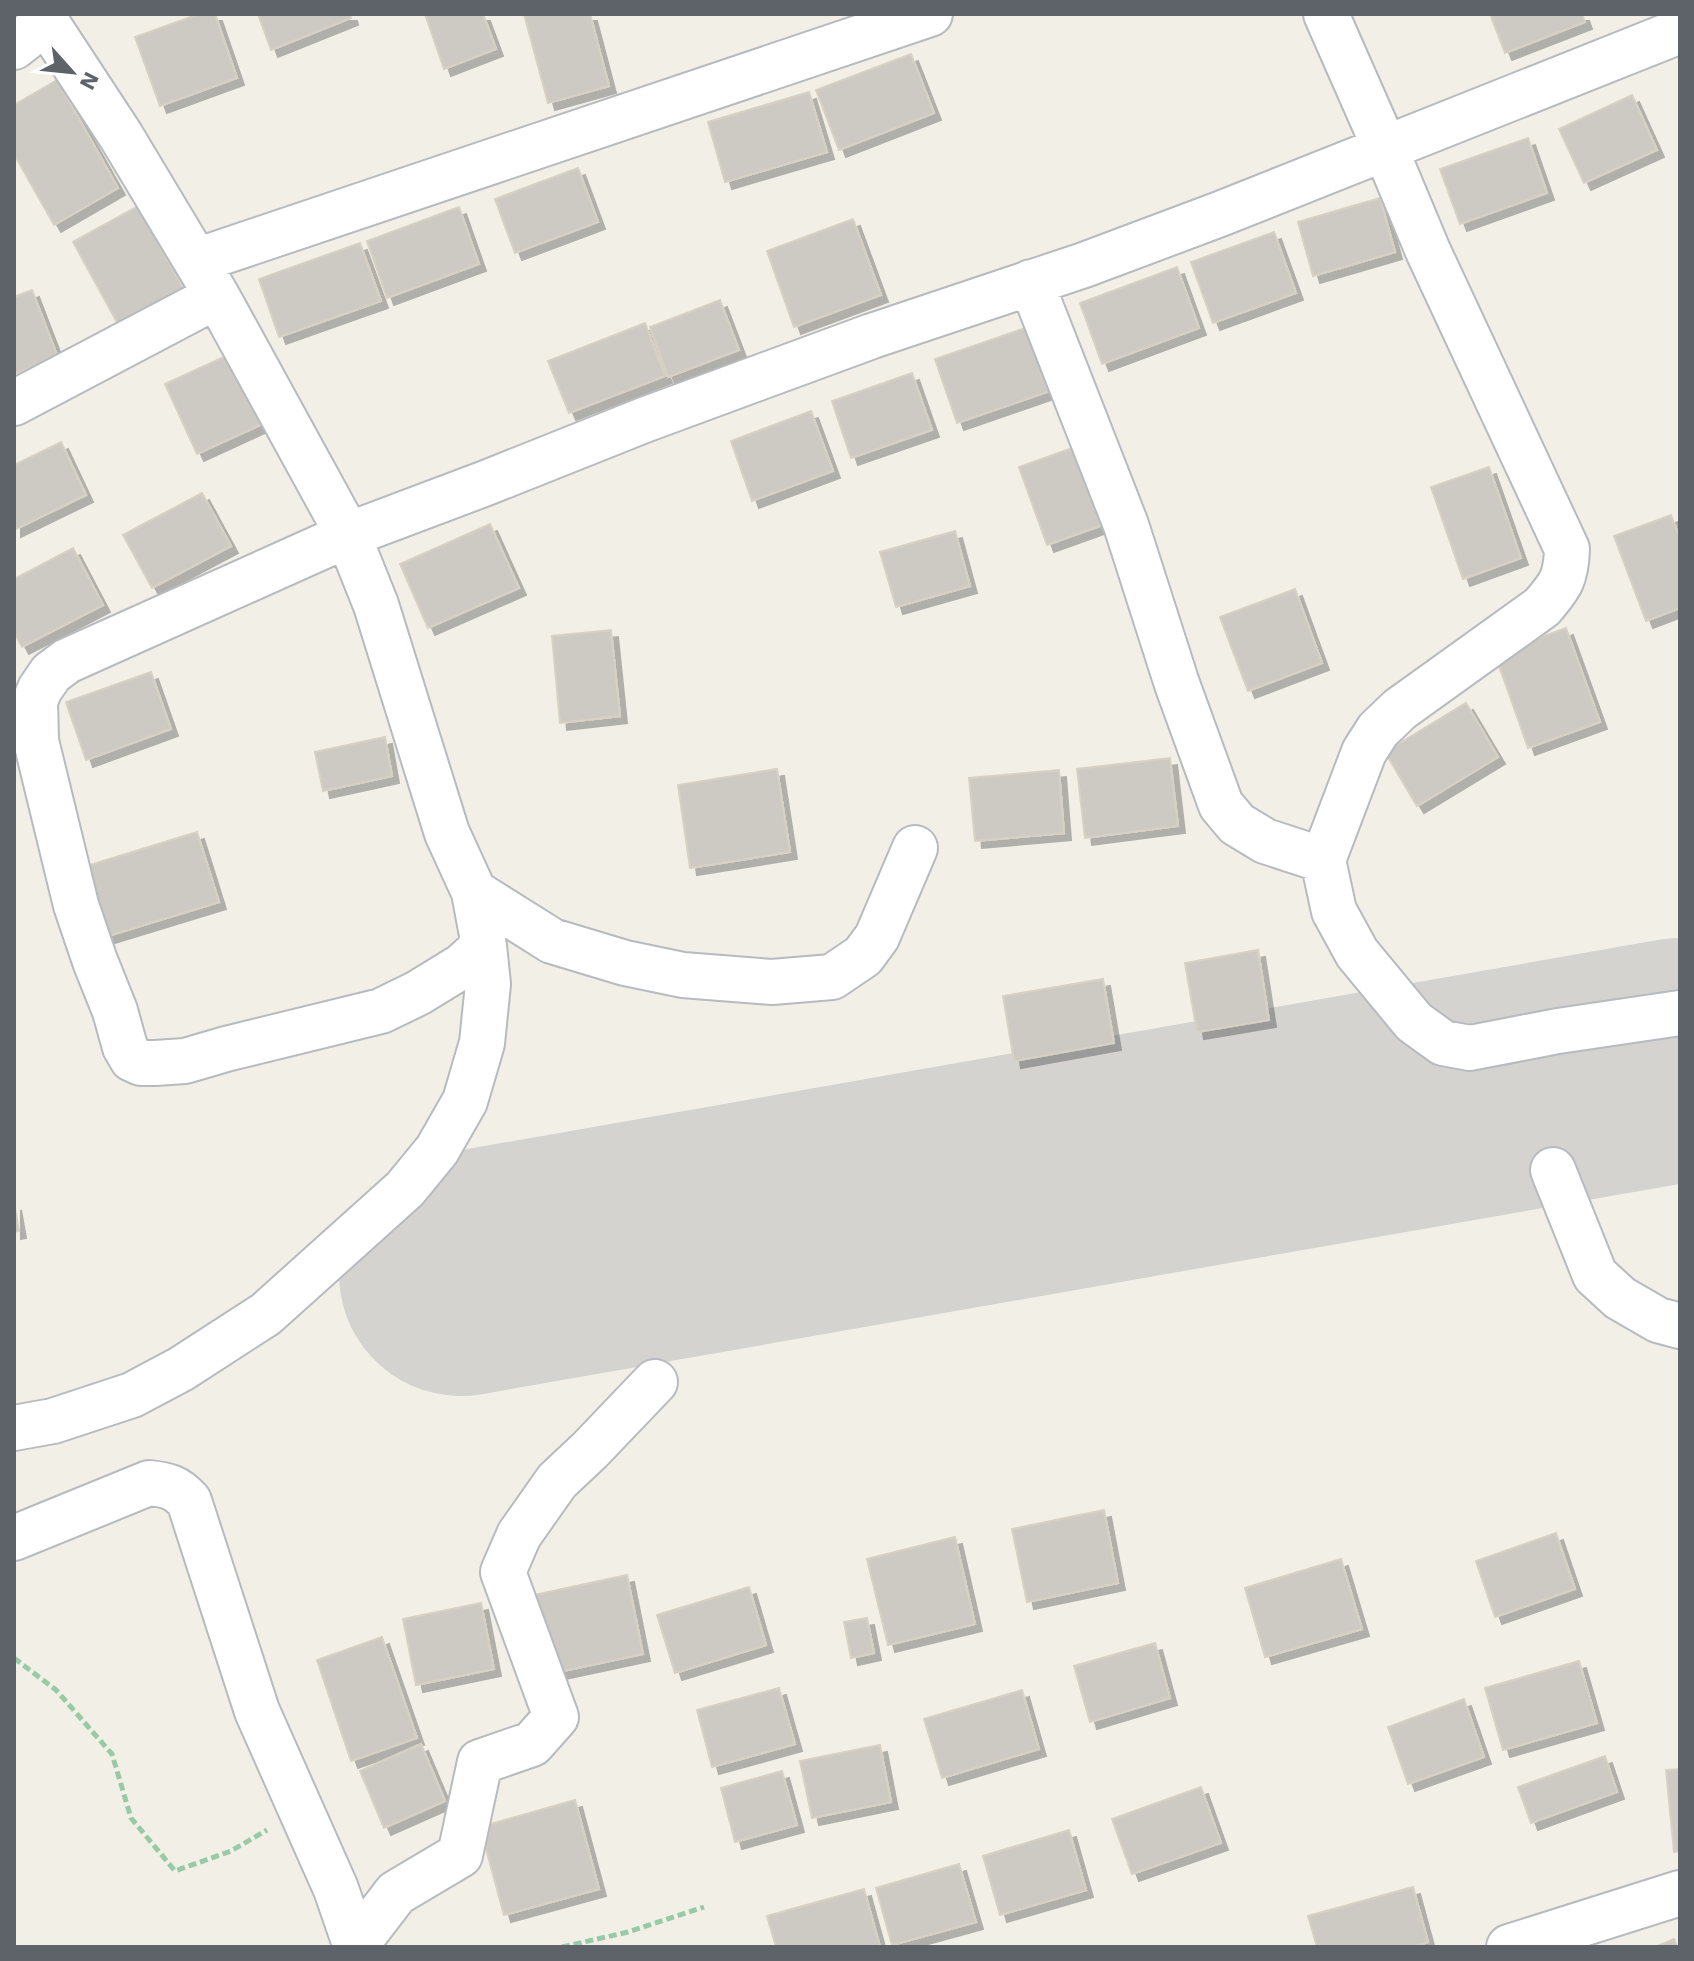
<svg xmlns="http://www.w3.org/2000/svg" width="1694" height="1961" font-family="'Work Sans',sans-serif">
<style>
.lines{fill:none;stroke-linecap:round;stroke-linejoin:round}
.runway{stroke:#d4d3d0;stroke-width:244}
.building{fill:#cdcac4;stroke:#d7d1c4;stroke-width:2;filter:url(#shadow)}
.minor-casing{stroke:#b7babf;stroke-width:48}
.path{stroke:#98caa7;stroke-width:5;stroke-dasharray:8 4;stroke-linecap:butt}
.minor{stroke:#fff;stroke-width:44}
</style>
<defs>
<filter id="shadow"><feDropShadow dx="7" dy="7" stdDeviation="0" flood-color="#0004"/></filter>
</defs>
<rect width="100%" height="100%" fill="#f2efe7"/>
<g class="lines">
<path class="runway" d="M461 1274 1680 1060"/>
</g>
<path class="building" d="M199 14H215L237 78 160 106 135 37Z
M258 14H350L351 18 271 50Z
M425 14H483L496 49 444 69Z
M524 14H590L609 86 548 103Z
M1490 14H1582L1585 22 1505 53Z
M911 54 934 113 839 150 816 90Z
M57 80 118 188 54 225 14 154V105Z
M809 92 827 152 725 182 708 122Z
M1632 95 1657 150 1584 183 1559 129Z
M1528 138 1547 193 1460 224 1440 169Z
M578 168 598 222 515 253 495 199Z
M1380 198 1395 252 1313 276 1298 222Z
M138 206 184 290 119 326 73 242Z
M459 207 479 264 387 298 367 241Z
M853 219 881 295 794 327 767 251Z
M1274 232 1296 293 1213 323 1191 262Z
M360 243 381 301 279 337 259 279Z
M1177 267 1199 328 1102 364 1080 303Z
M32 290 58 358 14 374V297Z
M720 300 739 350 668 377 650 327Z
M645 323 665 376 569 413 548 361Z
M1028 327 1050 391 957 423 935 359Z
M241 349 273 419 197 454 165 384Z
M912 373 932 430 851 458 832 401Z
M811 411 833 471 752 501 731 441Z
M61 442 86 495 14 530V465Z
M1075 447 1103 525 1047 545 1019 467Z
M1489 467 1521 558 1463 579 1431 487Z
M202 493 231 546 152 588 123 535Z
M1671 515 1680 539V608L1646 621 1614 536Z
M490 524 519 588 428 628 400 564Z
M955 531 970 586 896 607 880 552Z
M73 548 103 605 22 647 14 632V579Z
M1295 589 1322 663 1248 691 1220 617Z
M1566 628 1600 722 1528 748 1495 654Z
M611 630 620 716 560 723 552 636Z
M151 672 171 729 86 760 66 702Z
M1466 703 1498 757 1417 806 1385 752Z
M385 737 392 776 323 791 315 752Z
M1170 758 1178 826 1085 838 1077 769Z
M777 769 790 852 690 868 678 785Z
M1059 770 1064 833 975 841 969 778Z
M197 832 219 902 108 936 87 866Z
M1258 950 1269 1020 1197 1032 1185 963Z
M1103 979 1114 1043 1014 1061 1003 996Z
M14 1203 19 1231 14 1232Z
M1104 1510 1118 1583 1027 1602 1012 1529Z
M1556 1533 1575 1589 1495 1617 1476 1561Z
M955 1537 975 1624 888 1645 867 1559Z
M1341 1559 1362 1629 1265 1657 1245 1588Z
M627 1575 643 1654 549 1674 534 1595Z
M749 1587 766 1645 675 1673 657 1615Z
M481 1603 494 1669 416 1685 403 1619Z
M867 1618 874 1653 851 1658 844 1622Z
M382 1637 417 1738 351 1761 317 1660Z
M1155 1643 1170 1698 1090 1722 1074 1666Z
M1579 1661 1597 1723 1503 1750 1485 1688Z
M779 1688 795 1744 712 1767 697 1710Z
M1022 1690 1039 1749 942 1778 924 1719Z
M1464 1699 1484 1757 1408 1784 1388 1727Z
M421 1744 445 1801 384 1828 360 1771Z
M880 1745 891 1802 812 1818 800 1761Z
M1605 1756 1617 1792 1531 1823 1518 1787Z
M1680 1769V1851L1674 1852 1666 1770Z
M782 1771 797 1825 735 1842 721 1788Z
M1201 1787 1221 1843 1132 1874 1112 1819Z
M575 1800 599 1889 504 1915 480 1827Z
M1069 1830 1086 1890 1000 1915 983 1856Z
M959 1864 976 1922 892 1945 876 1888Z
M1413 1887 1428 1942 1412 1947H1317L1308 1916Z
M864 1889 880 1947H776L767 1916Z
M1674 1939 1677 1947H1655Z"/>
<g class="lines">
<defs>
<path id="minor" d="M1326 14 1385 148 1428 251 1567 549C1566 578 1561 585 1542 607L1400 709 1378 730 1364 752 1323 860 1334 911 1357 953 1414 1022 1443 1043 1470 1048 1558 1031 1680 1013
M14 47 47 21
M196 261 930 14
M1031 282 1126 525 1177 684 1221 805 1237 824 1265 841 1323 860
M14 403 217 296
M474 892 552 941 625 963 683 975 772 982 832 977 863 956 877 937 915 848
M484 946 462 966 418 993 381 1011 226 1049 185 1061 155 1063H141L132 1059 125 1047 115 1011 95 961 76 905 36 741 35 701 40 689 51 673 67 661 348 535 486 483 644 420 872 336 1084 265 1220 214 1680 31
M1553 1170 1595 1275 1620 1298 1658 1320 1680 1326
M14 1428 53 1421 132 1395 181 1369 266 1314 405 1189 437 1150 465 1101 482 1043 488 984 484 946 474 892 447 833 376 605 348 535 217 296 121 136 41 14
M14 1538 149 1483C168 1485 176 1487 189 1501L257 1711 336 1889 356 1947
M356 1945 396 1893 460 1855 480 1762 532 1744 556 1717 503 1572 519 1535 557 1481 590 1450 655 1382
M1509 1947 1680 1893"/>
</defs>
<use href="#minor" class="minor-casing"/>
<path class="path" d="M14 1658 56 1690 112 1754 131 1818 175 1871 231 1851 267 1830
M562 1947 628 1932 704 1907"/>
<use href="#minor" class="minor"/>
</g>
<rect width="1694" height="1961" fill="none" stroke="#5e6369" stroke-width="32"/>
<g transform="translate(72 72) rotate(117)" stroke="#ffffff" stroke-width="6" paint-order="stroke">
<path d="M0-6L14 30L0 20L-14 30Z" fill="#5e6369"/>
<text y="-12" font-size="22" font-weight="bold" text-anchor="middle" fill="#5e6369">N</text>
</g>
</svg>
